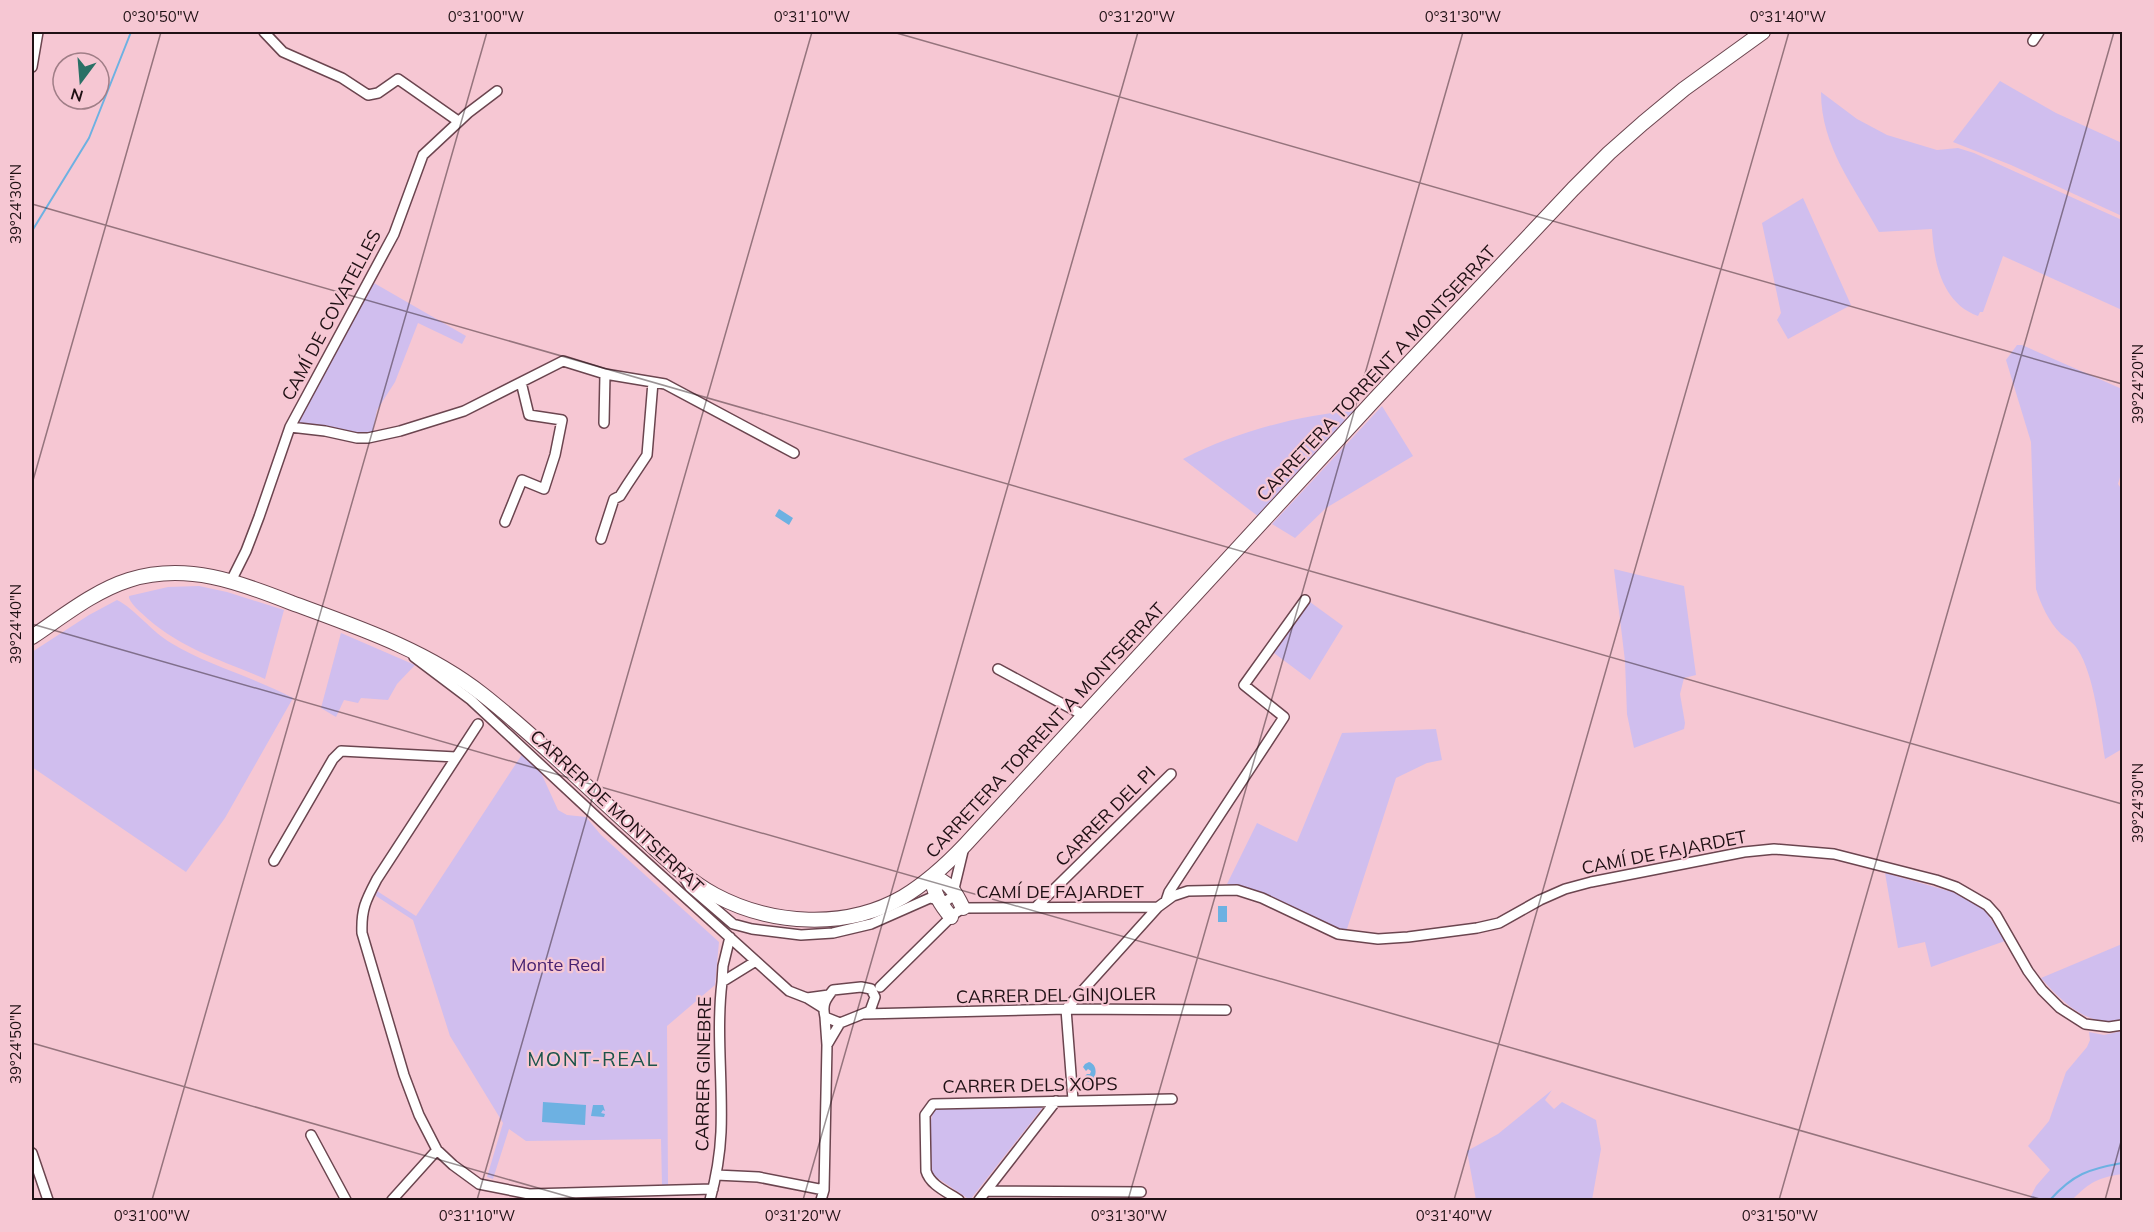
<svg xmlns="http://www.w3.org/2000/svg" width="2154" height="1232" font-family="Mulish,sans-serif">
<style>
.green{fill:#d0beee}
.water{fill:#6db1e2}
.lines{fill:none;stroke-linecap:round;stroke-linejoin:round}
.stream{stroke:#6db1e2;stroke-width:2}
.street-casing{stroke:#6b454f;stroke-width:12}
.secondary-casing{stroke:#6b454f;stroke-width:16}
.street{stroke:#fff;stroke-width:9}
.secondary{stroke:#fff;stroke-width:14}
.ticks{fill:none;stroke:#1f1014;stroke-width:1.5;stroke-opacity:0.45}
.labels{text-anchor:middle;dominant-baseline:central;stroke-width:4.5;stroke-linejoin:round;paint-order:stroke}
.street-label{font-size:18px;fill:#1f1014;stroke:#f6c7d3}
.park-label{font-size:18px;fill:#472271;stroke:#f6c7d3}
.neighbourhood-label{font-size:20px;letter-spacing:1.5px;fill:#1b544b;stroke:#f6c7d3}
.neatline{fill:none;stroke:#1f1014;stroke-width:2}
.ticks-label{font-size:15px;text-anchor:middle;fill:#1f1014}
</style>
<rect width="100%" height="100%" fill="#f6c7d3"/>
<path class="green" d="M2000 81 2056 113 2122 143V216L2011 165 1953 142Z
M1821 92 1857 119 1887 135 1937 150 1958 148 1974 153 2122 220V310L2003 256 1983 312H1980L1978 316C1942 303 1934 263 1932 229L1879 232C1854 186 1821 147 1821 92Z
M1803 198 1851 305 1788 339 1777 320 1781 313 1762 223Z
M374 283 466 336 462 344 418 323 395 382 377 410 372 435 361 436 300 425 295 423Z
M2017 345H2022L2122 389V470L2118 484 2122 490V749L2105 759C2100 728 2094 675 2078 650 2074 643 2067 639 2061 634 2049 622 2041 605 2036 589L2031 442 2006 360Z
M1382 406 1413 456 1326 508 1295 538 1272 524Z
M1357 410 1259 517 1183 459C1238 431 1296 416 1357 410Z
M1614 569 1684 586 1696 675 1684 678 1680 694 1685 723 1684 729 1634 748 1627 714 1625 661Z
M199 586 227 592 284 610 265 679C222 660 184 650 148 619 141 612 133 607 129 598V596L168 587Z
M117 600C135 609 152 632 171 643 209 666 254 677 293 698L225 818 186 872 32 767V652L89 615Z
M1310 602 1343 626 1310 680 1274 653Z
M341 633 415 665 397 684 388 700 361 698 358 703 344 700 336 717 321 708Z
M1436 729 1442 760 1427 763 1396 778 1346 932 1333 928 1260 894 1227 884 1257 823 1297 842 1342 733Z
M523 753H532L558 810 567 815 586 817 601 835 719 942 715 985 667 1026 668 1185H662L661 1139 526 1141 509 1129 493 1179 487 1177 503 1123 450 1036 413 920 376 896 377 891 416 916Z
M1885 873 1963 895 1985 910 2005 941 1931 967 1925 942 1898 948Z
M2122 944V1023C2085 1024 2065 1005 2041 978Z
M2122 1031V1174C2097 1178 2090 1182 2072 1200H2029L2036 1186 2050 1170 2028 1146 2049 1121 2066 1072 2087 1047 2090 1040 2089 1032 2104 1035Z
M1552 1090 1545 1100 1554 1109 1562 1102 1596 1120 1601 1149 1592 1200H1476L1467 1151 1498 1134Z
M1043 1107 970 1200 933 1175C929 1163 927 1118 935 1110L942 1108Z"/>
<path class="water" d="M779 509 793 518 789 525 775 516Z
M1218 906H1227V922H1218Z
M1089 1062C1096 1064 1097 1072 1094 1078L1089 1082 1085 1080 1084 1077 1087 1074H1090L1091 1071 1088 1069 1086 1071 1083 1067 1085 1064Z
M543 1102 586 1105 585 1125 542 1122Z
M593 1105H603L605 1111 603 1110 601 1113 605 1114 604 1117 591 1116Z"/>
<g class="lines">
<path class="stream" d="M32 231 89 138 131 32
M2050 1200C2073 1174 2089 1169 2122 1163"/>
<defs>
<path id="street" d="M264 32 283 52 342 78 368 95 378 93 398 79 458 121
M2033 41 2039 32
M32 67 38 32
M604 423 605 374
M290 427 325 431 357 438H368L400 431 464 411 563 361 605 374 665 384 794 453
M505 522 522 480 544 489 555 455 562 420 529 415 521 382
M601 539 614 499 620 496 627 485 647 455 653 382
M231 581 246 551 259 517 290 427 394 234 423 155 468 113 497 91
M414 657 471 700 602 822 789 991 807 998
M998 669 1085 716
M478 724 377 879C366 900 361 909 362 933L404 1075 419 1115 437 1150 453 1165 479 1184 529 1194 713 1189
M274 861 333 759 341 751 456 757
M683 876 690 887 733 924 752 929 801 935 833 933 871 924 930 898 946 901 952 897 964 847
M1166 901 1169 892 1284 717 1244 685 1305 600
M1037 906 1171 774
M730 937 723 966 722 982 756 961
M861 987 871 989 875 997 870 1011 840 1023 825 1017C822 1005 825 1000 833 990Z
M880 987 954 914 963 908 1158 907 1173 896 1188 891 1237 890 1262 898 1338 934 1378 939 1408 937 1477 928 1499 923 1540 900 1565 889 1591 882 1744 852 1774 849 1834 854 1936 880 1956 887 1975 898 1987 905 1996 915 2028 971 2042 990 2060 1008 2085 1024 2109 1027 2122 1025
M823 1008 807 998 829 995
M864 1014 1066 1009 1226 1010
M825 1017 827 1045 840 1023
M1073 1100 1066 1009 1158 907
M311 1135 346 1200
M32 1153 48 1200
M716 1175 758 1177 824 1190
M987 1191 1141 1192
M392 1200 437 1150
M710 1200C716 1178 720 1155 721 1132 723 1082 716 1032 722 982
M821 1200 824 1190 827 1045
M959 1200C947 1192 930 1185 926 1171L925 1115 933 1104 1172 1099
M979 1200 1056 1101"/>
<path id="secondary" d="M32 637C62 617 94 591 129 580 186 562 239 582 292 603 357 627 426 650 482 694 537 737 587 788 639 834 663 856 687 880 715 895 771 925 846 930 903 897 926 883 946 865 965 845L1376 398 1573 189 1609 153 1643 123 1684 89 1763 32
M932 877C949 881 956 893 963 908
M932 877C933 893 941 905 951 917"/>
</defs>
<use href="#street" class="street-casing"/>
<use href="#secondary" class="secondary-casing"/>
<use href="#street" class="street"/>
<use href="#secondary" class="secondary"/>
</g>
<path class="ticks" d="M893 32 2122 384M32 204 2122 804M32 484 161 32M32 624 2043 1200M32 1043 580 1200M152 1200 487 32M477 1200 812 32M803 1200 1138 32M1128 1200 1463 32M1454 1200 1789 32M1779 1200 2114 32M2105 1200 2122 1138"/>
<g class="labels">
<g class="street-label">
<text transform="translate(331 315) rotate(-62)">CAMÍ DE COVATELLES</text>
<text transform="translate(1376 373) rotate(-47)">CARRETERA TORRENT A MONTSERRAT</text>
<text transform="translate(1045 730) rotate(-47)">CARRETERA TORRENT A MONTSERRAT</text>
<text transform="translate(617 811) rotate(43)">CARRER DE MONTSERRAT</text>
<text transform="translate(1105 816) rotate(-45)">CARRER DEL PI</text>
<text transform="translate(1664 852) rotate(-11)">CAMÍ DE FAJARDET</text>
<text x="1060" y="891">CAMÍ DE FAJARDET</text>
<text transform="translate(1056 995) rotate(-1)">CARRER DEL GINJOLER</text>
<text transform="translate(703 1074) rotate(-89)">CARRER GINEBRE</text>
<text transform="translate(1030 1085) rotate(-1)">CARRER DELS XOPS</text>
</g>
<g class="park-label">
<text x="558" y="964">Monte Real</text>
</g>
<g class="neighbourhood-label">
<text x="593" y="1058">MONT-REAL</text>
</g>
</g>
<rect width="2154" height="1232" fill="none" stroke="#f6c7d3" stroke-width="66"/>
<g transform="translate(81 81) rotate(196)"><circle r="28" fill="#f6c7d3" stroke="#a07e87" stroke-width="1.5"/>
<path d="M0-4.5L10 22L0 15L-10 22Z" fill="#2a7066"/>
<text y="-9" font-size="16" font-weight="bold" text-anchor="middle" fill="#1f1014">N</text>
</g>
<rect x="33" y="33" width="2088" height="1166" class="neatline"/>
<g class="ticks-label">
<text x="161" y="22">0°30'50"W</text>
<text x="486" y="22">0°31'00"W</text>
<text x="812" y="22">0°31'10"W</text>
<text x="1137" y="22">0°31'20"W</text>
<text x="1463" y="22">0°31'30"W</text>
<text x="1788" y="22">0°31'40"W</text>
<text transform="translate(16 204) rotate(-90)" y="5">39°24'30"N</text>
<text transform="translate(2138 384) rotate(-90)" y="5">39°24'20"N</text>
<text transform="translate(16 624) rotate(-90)" y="5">39°24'40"N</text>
<text transform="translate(2138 803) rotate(-90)" y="5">39°24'30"N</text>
<text transform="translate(16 1044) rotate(-90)" y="5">39°24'50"N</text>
<text x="152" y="1221">0°31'00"W</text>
<text x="477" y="1221">0°31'10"W</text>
<text x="803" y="1221">0°31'20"W</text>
<text x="1129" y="1221">0°31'30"W</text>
<text x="1454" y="1221">0°31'40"W</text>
<text x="1780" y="1221">0°31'50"W</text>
</g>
</svg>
